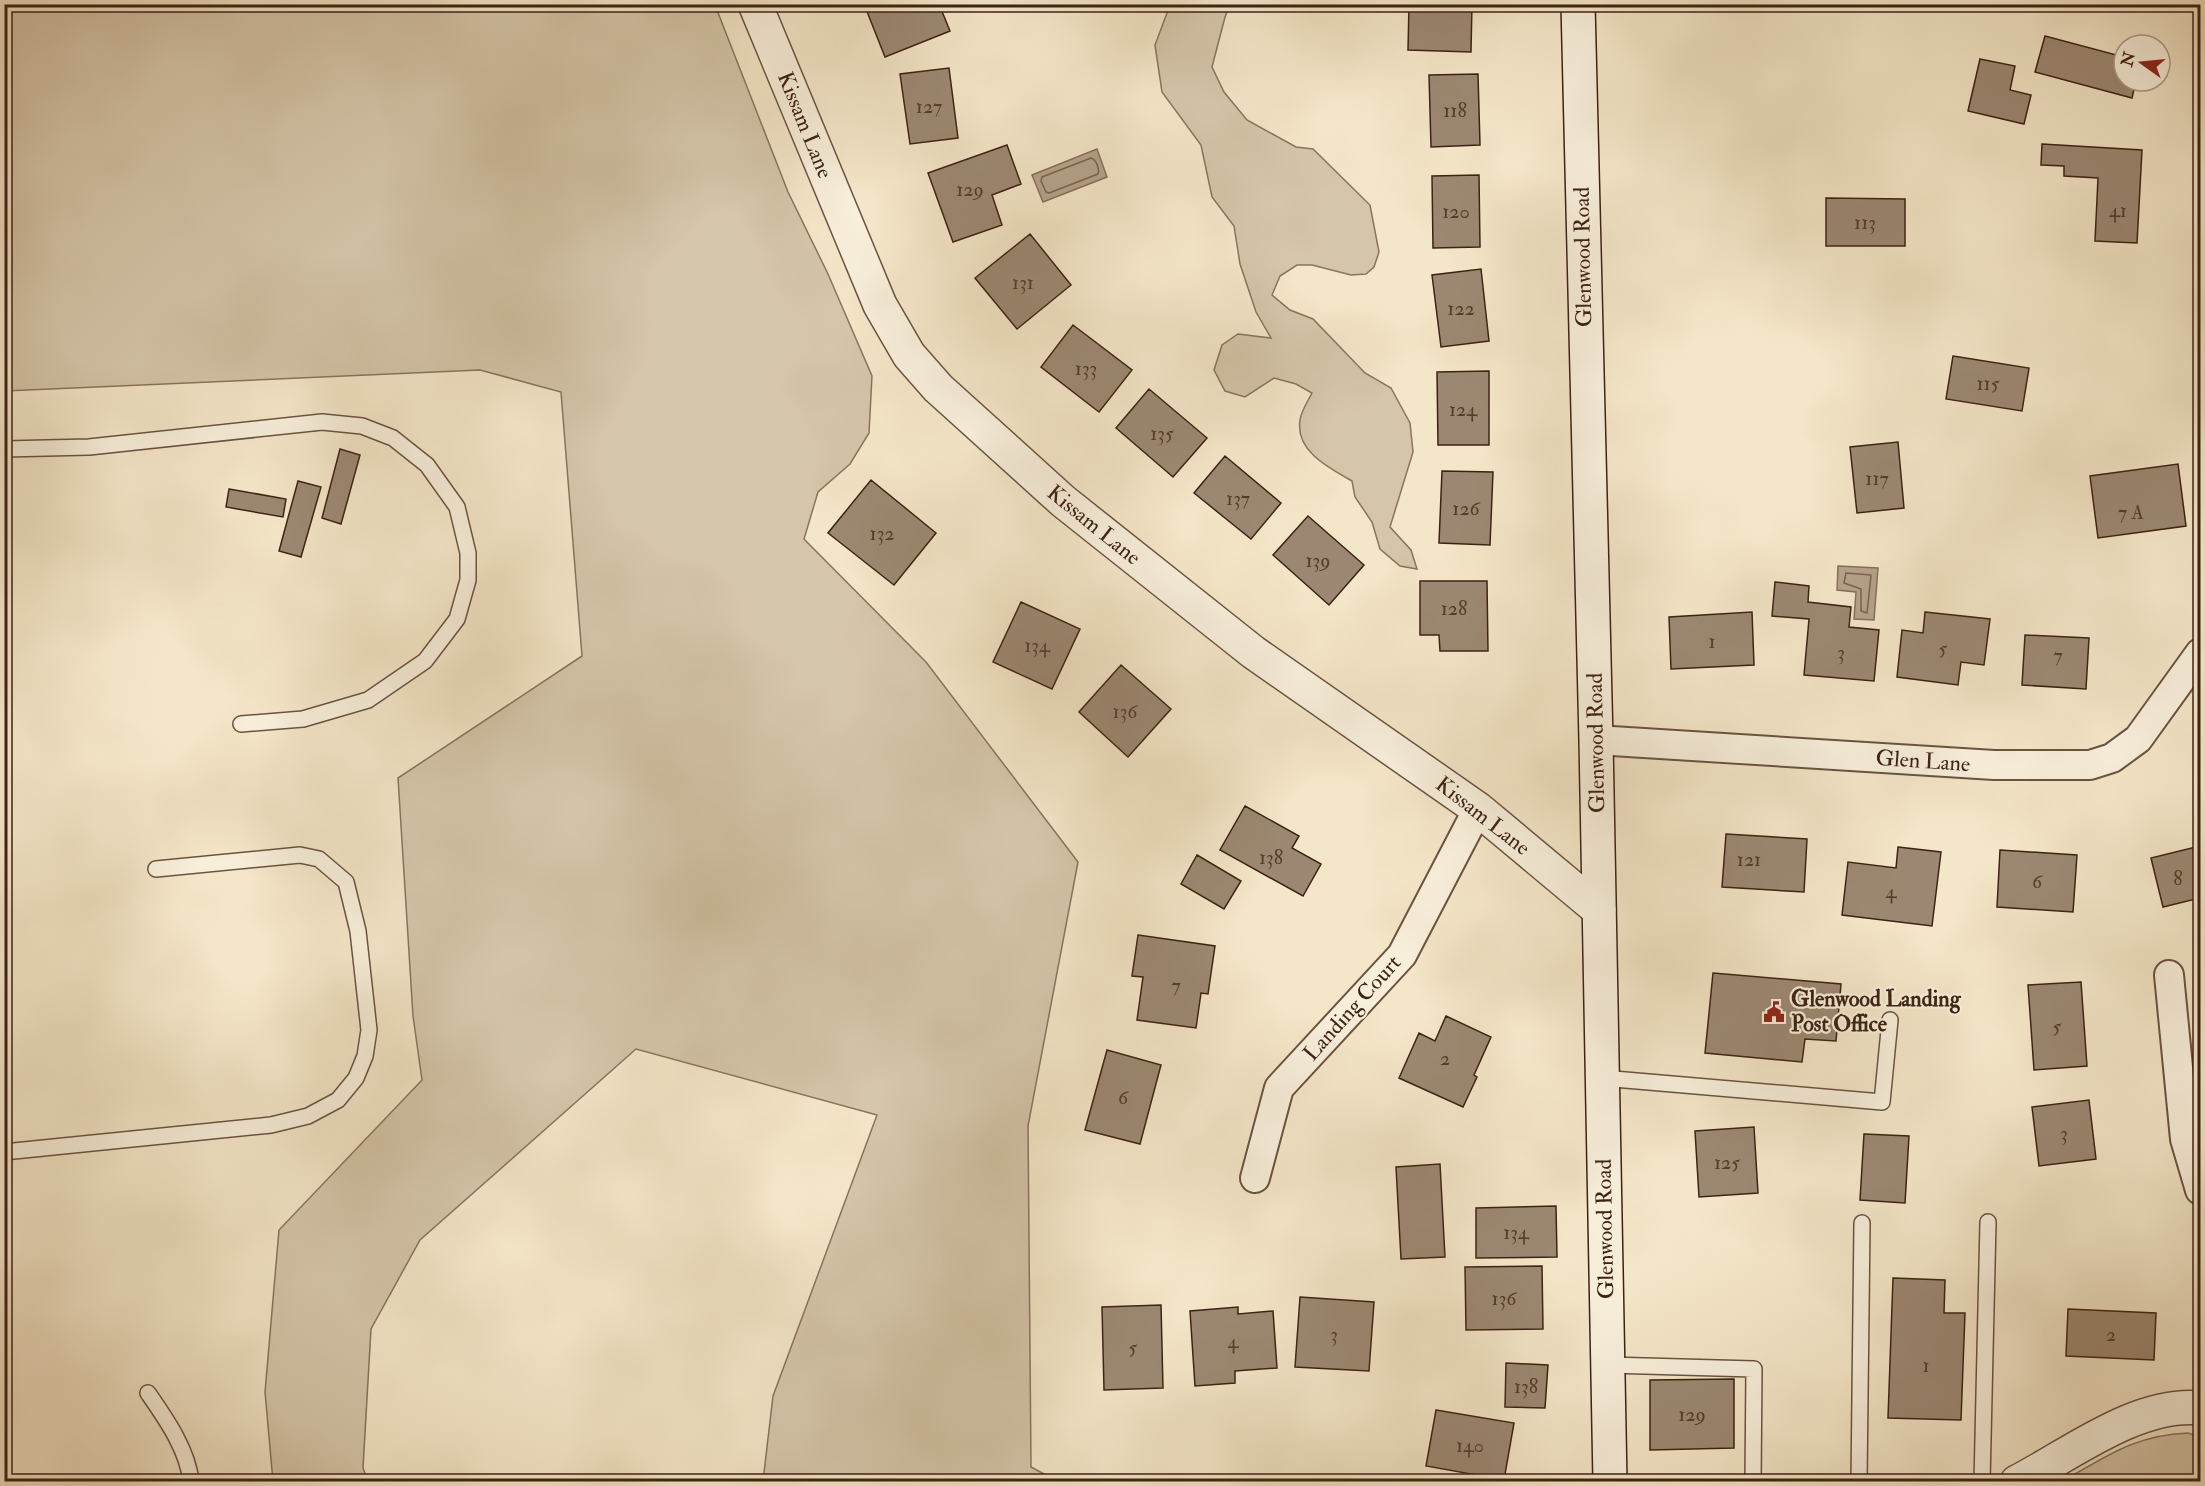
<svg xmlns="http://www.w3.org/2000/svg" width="2205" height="1486" font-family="'IM FELL Double Pica',serif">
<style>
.green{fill:#d5c5a9;stroke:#89745e;stroke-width:1.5}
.water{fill:#b6a38b;stroke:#866f5b;stroke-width:1.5}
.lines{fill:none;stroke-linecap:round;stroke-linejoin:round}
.shore{stroke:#7a6250;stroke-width:1.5}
.building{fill:#9c8872;stroke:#3d2214;stroke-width:1.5}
.service-casing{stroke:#6b5341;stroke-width:18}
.minor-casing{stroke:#6b5341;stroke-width:32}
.tertiary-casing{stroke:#6b5341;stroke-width:36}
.secondary-casing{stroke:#3d2214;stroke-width:36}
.service{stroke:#f8efdb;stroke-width:15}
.minor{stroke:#f8efdb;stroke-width:28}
.tertiary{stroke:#f8efdb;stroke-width:33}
.secondary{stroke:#f8efdb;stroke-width:33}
.labels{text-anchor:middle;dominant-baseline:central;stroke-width:4.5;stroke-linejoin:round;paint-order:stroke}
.number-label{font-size:20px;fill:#553c2c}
.street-label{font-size:22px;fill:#3d2214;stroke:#f8efdb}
.poi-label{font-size:22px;font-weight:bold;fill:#3d2214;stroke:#f8efdb;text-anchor:start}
</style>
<rect width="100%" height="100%" fill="#f4e6c8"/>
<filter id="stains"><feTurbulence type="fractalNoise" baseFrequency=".00333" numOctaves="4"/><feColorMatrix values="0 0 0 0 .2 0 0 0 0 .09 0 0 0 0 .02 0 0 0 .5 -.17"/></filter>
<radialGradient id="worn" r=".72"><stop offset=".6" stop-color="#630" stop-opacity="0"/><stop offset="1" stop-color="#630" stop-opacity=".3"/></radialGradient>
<path class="green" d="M4 5H715L788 192 828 274 872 376 869 433 850 464 818 492 804 539 926 662 1078 862 1028 1126 1031 1467 1057 1481H763L773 1396 877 1115 636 1049 420 1240 371 1329 363 1468 368 1481H273L265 1392 279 1230 422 1080 413 1016 398 778 582 656 561 392 480 370 5 391Z
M1170 5H1230L1225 17 1212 67 1224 92 1247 120 1296 147 1313 149 1370 205 1379 252 1374 267 1366 274 1351 275 1312 265H1297L1280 276 1272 295 1290 310 1313 319 1365 373 1391 388 1410 423 1413 452 1390 527 1411 550 1417 569 1400 566 1380 549 1372 522 1355 497 1352 481C1329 468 1295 451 1300 420 1301 411 1308 401 1312 393L1296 384 1274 378 1245 397 1225 391 1214 370 1222 345 1238 334 1271 338 1256 312 1240 264 1234 226 1212 197 1201 145 1162 92 1155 45Z
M2188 1433 2200 1437V1481H2063C2107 1456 2135 1435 2188 1433Z"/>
<path class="water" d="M1097 149 1107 177 1043 202 1032 175Z
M1838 566 1878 568 1874 620 1854 619 1856 592 1837 590Z"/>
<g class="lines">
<path class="shore" d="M1091 158C1096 159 1100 170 1098 174L1049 193 1046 192 1041 181 1042 177Z
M1846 573 1871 575 1867 613 1861 611V589L1844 583Z"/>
</g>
<path class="building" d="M864 4H939L950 31 885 57Z
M1409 4H1472L1471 52 1408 50Z
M1841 4H1865L1864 9Z
M2045 36 2124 57V81H2136L2132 98 2035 72Z
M1980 59 2015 66 2010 90 2031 95 2024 124 1968 111Z
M949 68 958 138 910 144 900 74Z
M1478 74 1480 145 1431 147 1429 75Z
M2042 144 2142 150 2137 243 2095 241 2098 178 2064 176V166L2041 165Z
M1007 145 1021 184 992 195 1002 225 953 242 928 173Z
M1479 175 1480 247 1433 248 1432 176Z
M1826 198 1905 199V246H1826Z
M1030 234 1071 285 1017 329 975 278Z
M1481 269 1489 341 1441 347 1432 275Z
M1073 325 1132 370 1099 412 1041 367Z
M1953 356 2029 368 2022 411 1946 399Z
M1489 371V445H1438L1437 372Z
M1149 389 1207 438 1173 477 1116 428Z
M1898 442 1904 508 1857 513 1850 447Z
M340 449 360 455 341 524 322 518Z
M1225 456 1281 503 1251 539 1194 493Z
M2178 464 2186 526 2098 538 2090 476Z
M1442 471 1493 472 1490 545 1439 543Z
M871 480 936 533 894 585 828 533Z
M298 481 321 487 301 557 279 551Z
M229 489 286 499 283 517 226 507Z
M1308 516 1364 565 1329 605 1273 555Z
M1420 581H1487L1488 651H1440L1439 635H1420Z
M1775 582 1809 586 1808 602 1851 607 1849 627 1879 630 1874 681 1804 675 1809 619 1772 616Z
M1021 602 1080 629 1052 689 993 662Z
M1752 612 1754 665 1671 669 1669 617Z
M1925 612 1990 619 1984 665 1961 662 1958 685 1897 677 1902 630 1923 633Z
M2025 635 2089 638 2086 689 2022 685Z
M1121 665 1171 709 1128 757 1079 712Z
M1245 806 1299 836 1292 848 1321 864 1303 896 1220 850Z
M1726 834 1807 839 1804 892 1722 887Z
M2200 846V898L2163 907 2151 858Z
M1898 847 1941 852 1932 926 1842 915 1848 862 1896 868Z
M2000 850 2077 855 2073 912 1997 907Z
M1197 855 1241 881 1224 909 1181 884Z
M1138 935 1215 946 1208 994 1201 993 1196 1028 1137 1020 1143 977 1132 976Z
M1713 973 1841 984 1836 1041 1805 1039 1802 1062 1705 1053Z
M2081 982 2087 1066 2034 1070 2028 985Z
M1446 1016 1491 1037 1474 1075 1477 1077 1463 1107 1399 1078 1419 1033 1435 1041Z
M1107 1050 1161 1065 1140 1144 1085 1130Z
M2089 1100 2096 1159 2039 1166 2032 1107Z
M1754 1127 1758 1193 1699 1197 1695 1131Z
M1864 1134 1909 1136 1905 1203 1860 1200Z
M1440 1164 1445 1257 1401 1259 1396 1167Z
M1556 1206 1557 1257 1476 1258V1208Z
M1542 1266 1543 1329 1466 1330 1465 1267Z
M1893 1278 1945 1280 1944 1313H1965L1961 1420 1888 1418Z
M1300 1297 1374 1302 1369 1371 1295 1367Z
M1161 1305 1163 1388 1104 1390 1102 1307Z
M1238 1307V1314L1273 1311 1277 1368 1235 1371V1383L1195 1386 1190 1311Z
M2068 1309 2156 1313 2154 1360 2066 1356Z
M1506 1363 1548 1365 1545 1408 1505 1407Z
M1734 1379V1448L1650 1450V1380Z
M1436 1410 1514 1423 1504 1480 1426 1466Z"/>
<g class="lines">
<defs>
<path id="service" d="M4 449 89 447 322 422 362 426 393 438 427 465 457 507 468 553V580L457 619 425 661 368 700 303 719 241 724
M1602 1078 1882 1102 1890 1020
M4 1152 271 1125 308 1116 338 1100 356 1078 365 1056 369 1030 358 931 346 882 319 859 300 855 156 869
M1608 1365 1754 1369 1753 1482
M148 1393C166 1419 188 1450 191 1482
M1859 1482 1862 1223
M1982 1482 1988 1222"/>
<path id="minor" d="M1596 740 1994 765H2090L2112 758 2138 739 2200 653
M2169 975 2185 1139 2200 1190
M1255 1178 1279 1088 1402 955 1478 809"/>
<path id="tertiary" d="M755 4 880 305 909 355 938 388 1063 501 1253 652 1478 809 1599 910
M2017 1482C2071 1454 2137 1402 2200 1408"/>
<path id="secondary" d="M1578 4 1596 740 1610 1482"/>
</defs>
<use href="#service" class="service-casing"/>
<use href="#minor" class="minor-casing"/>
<use href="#tertiary" class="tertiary-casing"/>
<use href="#secondary" class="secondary-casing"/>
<use href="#service" class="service"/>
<use href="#minor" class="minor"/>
<use href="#tertiary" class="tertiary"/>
<use href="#secondary" class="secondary"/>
</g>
<defs>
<symbol id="civic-bare" viewBox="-9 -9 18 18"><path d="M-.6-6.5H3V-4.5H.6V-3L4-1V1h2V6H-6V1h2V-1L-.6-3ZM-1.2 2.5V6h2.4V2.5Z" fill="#8f2418" stroke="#f8efdb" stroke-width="2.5" paint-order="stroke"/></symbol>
</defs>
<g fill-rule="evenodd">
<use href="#civic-bare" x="1759" y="997" width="30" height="30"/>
</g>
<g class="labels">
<g class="number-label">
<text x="929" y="106">127</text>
<text x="1455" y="110">118</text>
<text x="970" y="189">129</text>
<text x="2118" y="210">41</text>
<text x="1456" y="211">120</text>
<text x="1865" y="222">113</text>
<text x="1023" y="282">131</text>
<text x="1461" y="308">122</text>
<text x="1086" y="368">133</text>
<text x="1988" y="383">115</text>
<text x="1463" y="409">124</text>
<text x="1162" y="433">135</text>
<text x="1877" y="478">117</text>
<text x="1238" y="498">137</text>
<text x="1466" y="508">126</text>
<text x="2131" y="512">7 A</text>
<text x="882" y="533">132</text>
<text x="1318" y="560">139</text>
<text x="1454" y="608">128</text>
<text x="1712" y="641">1</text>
<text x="1037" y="645">134</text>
<text x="1943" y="648">5</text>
<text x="1841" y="652">3</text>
<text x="2058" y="655">7</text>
<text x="1125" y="711">136</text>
<text x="1271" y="857">138</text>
<text x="1749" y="859">121</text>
<text x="2178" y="878">8</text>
<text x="2037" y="881">6</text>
<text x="1891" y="891">4</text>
<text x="1176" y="985">7</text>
<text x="2057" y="1026">5</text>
<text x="1445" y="1058">2</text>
<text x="1123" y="1097">6</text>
<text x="2064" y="1133">3</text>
<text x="1727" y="1162">125</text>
<text x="1516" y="1232">134</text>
<text x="1504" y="1298">136</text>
<text x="1334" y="1334">3</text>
<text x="2111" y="1334">2</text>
<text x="1233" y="1341">4</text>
<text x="1133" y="1347">5</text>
<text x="1926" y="1365">1</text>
<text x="1526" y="1386">138</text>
<text x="1692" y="1414">129</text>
<text x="1470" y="1445">140</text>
</g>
<g class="street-label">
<text transform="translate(805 125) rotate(68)">Kissam Lane</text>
<text transform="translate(1583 257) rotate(-91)">Glenwood Road</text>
<text transform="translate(1094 525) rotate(39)">Kissam Lane</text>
<text transform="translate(1596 743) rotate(-91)">Glenwood Road</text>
<text transform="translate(1923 761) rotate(4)">Glen Lane</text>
<text transform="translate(1483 816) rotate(38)">Kissam Lane</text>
<text transform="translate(1352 1008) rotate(-48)">Landing Court</text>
<text transform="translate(1605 1229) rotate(-91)">Glenwood Road</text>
</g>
<g class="poi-label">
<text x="1791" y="999">Glenwood Landing<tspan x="1791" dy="25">Post Office</tspan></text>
</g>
</g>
<rect width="2205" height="1486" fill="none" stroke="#f4e6c8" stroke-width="24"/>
<rect x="6" y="6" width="2193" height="1474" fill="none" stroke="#3d2214" stroke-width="3"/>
<rect x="12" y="12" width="2181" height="1462" fill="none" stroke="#3d2214" stroke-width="1.5"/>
<g transform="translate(2142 63) rotate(285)"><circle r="28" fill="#f8efdb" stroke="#ad9d8b" stroke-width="1.5"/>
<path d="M0-4.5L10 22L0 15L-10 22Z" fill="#8f2418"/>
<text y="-9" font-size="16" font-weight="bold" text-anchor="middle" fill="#3d2214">N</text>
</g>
<rect width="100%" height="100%" filter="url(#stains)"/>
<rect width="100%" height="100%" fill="url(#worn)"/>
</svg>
